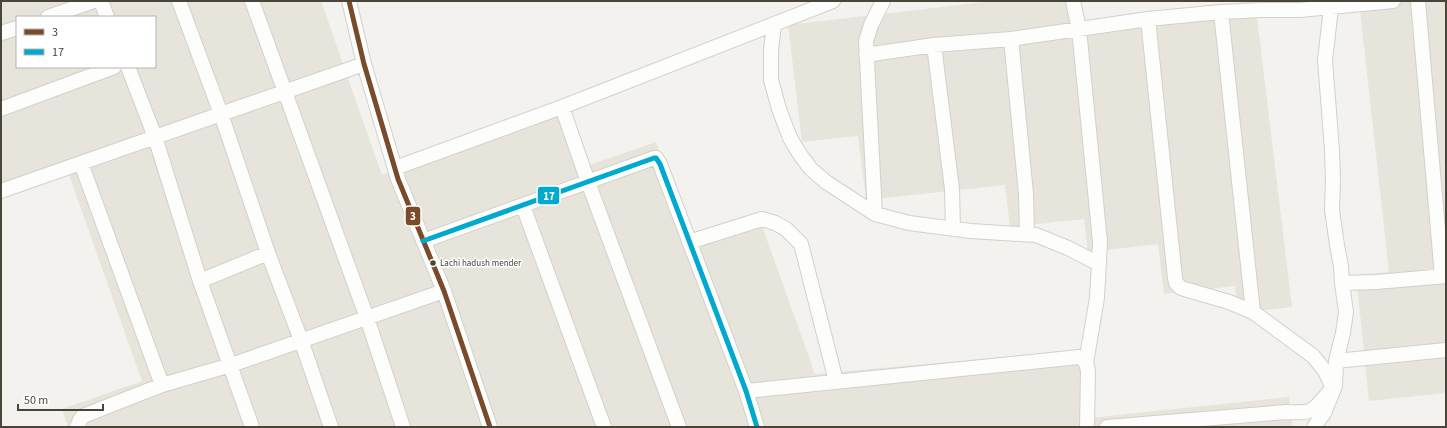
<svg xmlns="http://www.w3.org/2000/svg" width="1447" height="428" font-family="'Source Sans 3',sans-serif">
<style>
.residential{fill:#e7e4dc;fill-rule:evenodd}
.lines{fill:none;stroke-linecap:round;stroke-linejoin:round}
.minor-casing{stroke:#d2d0cb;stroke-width:16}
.minor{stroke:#fdfdfc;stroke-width:14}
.bus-1-casing{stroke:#fff;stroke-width:8}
.bus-2-casing{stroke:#fff;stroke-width:8}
.bus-1{stroke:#7a4b2a;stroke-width:5}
.bus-2{stroke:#00a9ce;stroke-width:5}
.bus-dot{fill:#4b4439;stroke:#fff;stroke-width:1.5}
.labels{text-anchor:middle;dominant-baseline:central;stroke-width:3;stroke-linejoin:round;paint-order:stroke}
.bus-label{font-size:9px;fill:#4b4439;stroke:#fff;text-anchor:start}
.line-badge{stroke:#fff;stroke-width:1.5}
.badge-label{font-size:11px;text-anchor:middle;font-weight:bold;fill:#fff}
</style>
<rect width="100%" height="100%" fill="#f4f2ee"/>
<path class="residential" d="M1 1H321L382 175 567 111 587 166 656 142 689 235 757 212 815 374 1082 350 1090 418 1289 397 1293 427H68L62 409 142 381 68 172 1 195ZM17 17H155V67H17Z
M993 1H1067L1069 22 1255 1 1292 307 1238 313 1235 286 1164 294 1158 244 1088 252 1084 219 1010 227 1005 185 866 200 858 136 802 142 788 25Z
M1359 1H1446V393L1369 401 1356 275 1389 272Z"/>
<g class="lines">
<defs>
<path id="minor" d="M101 1 107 17
M179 1 221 114 268 253 301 340 331 427
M252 1 367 318 403 427
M349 1 364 64 398 179 444 291 490 427
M1073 1 1079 29 1100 242 1097 298 1086 363
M1333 1 1331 8 1325 60 1332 150 1333 180 1332 210 1337 245 1341 266 1342 283
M1418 1 1442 276
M1221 12 1253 312
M48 17 94 1
M1148 19 1175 278 1176 283 1181 288 1229 302 1253 312 1313 356 1325 371 1333 388
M774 25 771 50V80L779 109 790 138 801 156 811 169 826 182 875 214 909 223 971 231 1036 235 1068 248 1099 264
M1 33 17 28
M1011 39 1026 194 1027 234
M934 45 952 189 953 228
M866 55 934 45 1011 39 1148 19 1221 12 1262 10H1300L1393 1
M128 67 155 137 200 281 252 427
M562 107 588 182 679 427
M1 109 114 67
M81 163 162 385
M395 168 562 107 833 1
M1 191 364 64
M523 206 604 427
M875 214 866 41 871 25 883 1
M423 241 654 158H656L660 164 746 391 757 427
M689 242 762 219 775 223 786 229 801 244 836 381
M200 281 268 253
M1336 361 1446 350
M746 391 1079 357C1086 361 1087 364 1088 372L1087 427
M77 427 80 420 83 416 162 385 231 365 444 291
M1107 427 1286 412C1313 413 1311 413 1329 392
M1314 427 1324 413 1335 386 1336 361 1343 333 1346 312 1342 283 1376 282 1446 276"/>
</defs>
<use href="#minor" class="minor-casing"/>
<use href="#minor" class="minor"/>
<defs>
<path id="bus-1" d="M349 1 364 64 398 179 444 291 490 427"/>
<path id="bus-2" d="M423 241 654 158H656L660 164 746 391 757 427"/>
</defs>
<use href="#bus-1" class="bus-1-casing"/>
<use href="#bus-2" class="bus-2-casing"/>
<use href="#bus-1" class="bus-1"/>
<use href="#bus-2" class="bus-2"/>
</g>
<circle class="bus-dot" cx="433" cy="263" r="3.5"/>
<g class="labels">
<g class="bus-label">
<text x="440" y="263">Lachi hadush mender</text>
</g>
</g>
<g class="line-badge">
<rect x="537" y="186" width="23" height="19" rx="4" fill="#00a9ce"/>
<rect x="405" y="206" width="16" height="20" rx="4" fill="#7a4b2a"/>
</g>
<g class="badge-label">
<text x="549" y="200">17</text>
<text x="413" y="220">3</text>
</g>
<rect width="1447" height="428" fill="none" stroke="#4b4439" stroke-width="4"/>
<rect x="16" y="16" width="140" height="52" fill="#ffffff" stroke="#b7b4b0"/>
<rect x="24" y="29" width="20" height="6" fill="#7a4b2a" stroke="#b7b4b0"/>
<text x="52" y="36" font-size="12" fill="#4b4439">3</text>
<rect x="24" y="49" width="20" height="6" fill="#00a9ce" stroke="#b7b4b0"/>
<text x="52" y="56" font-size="12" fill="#4b4439">17</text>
<path d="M18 404v6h85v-6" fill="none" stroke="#4b4439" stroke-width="2"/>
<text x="24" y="404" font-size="12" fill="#4b4439" stroke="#ffffff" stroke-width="3" paint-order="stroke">50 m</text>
</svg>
